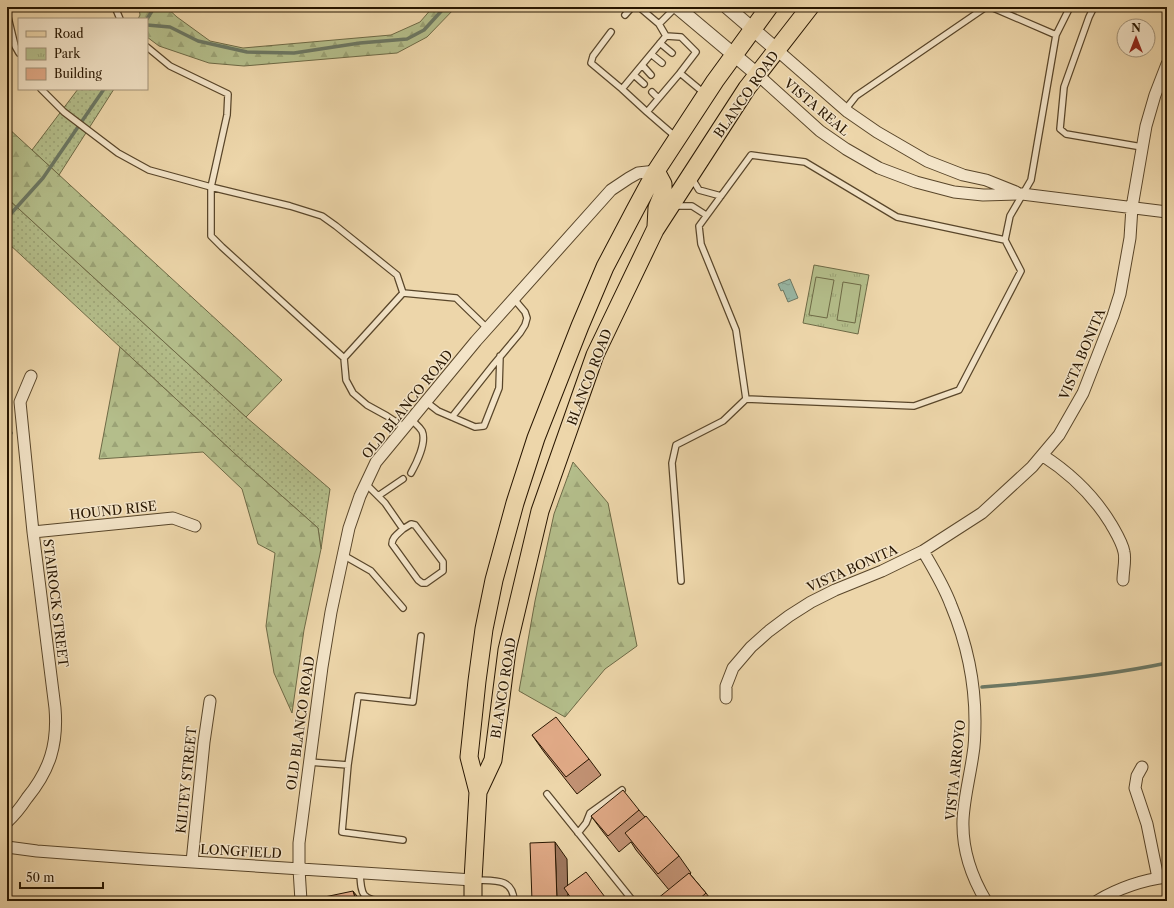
<svg xmlns="http://www.w3.org/2000/svg" width="1174" height="908" font-family="'Libre Caslon Text',serif">
<style>
.grass{fill:url(#grass-dots);stroke:#6e6a46}
.forest{fill:url(#forest-firs);stroke:#6e6a46}
.park{fill:url(#park-tufts);stroke:#6e6a46}
.pitch{fill:#b4be8b;stroke:#6e6a46}
.water{fill:url(#water-ripples);stroke:#6c7864}
.lines{fill:none;stroke-linecap:round;stroke-linejoin:round}
.stream{stroke:#6c7864;stroke-width:3.5}
.service-casing{stroke:#59462a;stroke-width:8}
.minor-casing{stroke:#59462a;stroke-width:13}
.tertiary-casing{stroke:#59462a;stroke-width:15}
.primary-casing{stroke:#281600;stroke-width:19}
.service{stroke:#f3e4c8;stroke-width:5.5}
.minor{stroke:#f3e4c8;stroke-width:11}
.tertiary{stroke:#f3e4c8;stroke-width:13}
.primary{stroke:#edd6aa;stroke-width:17}
.wall{fill:#c29274;stroke:#281600}
.shaded-wall{fill:#9e775e;stroke:#281600}
.building{fill:#e1aa87;stroke:#281600}
.labels{text-anchor:middle;dominant-baseline:central;stroke-width:3;stroke-linejoin:round;paint-order:stroke}
.street-label{font-size:13px;fill:#281600;stroke:#f3e4c8}
</style>
<defs>
<pattern id="grass-dots" width="8" height="8" patternUnits="userSpaceOnUse"><rect width="8" height="8" fill="#b4be8b"/><path d="M2 2h.1M6 6h.1" fill="none" stroke="#9ba376" stroke-width="1.8" stroke-linecap="round"/></pattern>
<pattern id="forest-firs" width="22" height="20" patternUnits="userSpaceOnUse"><rect width="22" height="20" fill="#b4be8b"/><path d="M5 1l3.5 6h-7zM16 11l3.5 6h-7z" fill="#9ba376"/></pattern>
<pattern id="park-tufts" width="24" height="20" patternUnits="userSpaceOnUse"><rect width="24" height="20" fill="#b4be8b"/><path d="M3 7l-1-3M5 7V3M7 7l1-3M15 17l-1-3M17 17v-4M19 17l1-3" fill="none" stroke="#9ba376"/></pattern>
<pattern id="water-ripples" width="26" height="14" patternUnits="userSpaceOnUse"><rect width="26" height="14" fill="#99b9a7"/><path d="M2 4q2-2 4 0t4 0M15 11q2-2 4 0t4 0" fill="none" stroke="#849e8e"/></pattern>
</defs>
<rect width="100%" height="100%" fill="#edd6aa"/>
<filter id="stains"><feTurbulence type="fractalNoise" baseFrequency=".005" numOctaves="4"/><feColorMatrix values="0 0 0 0 .2 0 0 0 0 .09 0 0 0 0 .02 0 0 0 .5 -.17"/></filter>
<radialGradient id="worn" r=".72"><stop offset=".6" stop-color="#630" stop-opacity="0"/><stop offset="1" stop-color="#630" stop-opacity=".3"/></radialGradient>
<path class="grass" d="M78 89H114L59 175 32 150Z
M7 198 246 417 330 489 321 549 318 528 247 465 8 243 7 244Z"/>
<path class="forest" d="M139 7H166L177 17 210 41 243 48 391 35 420 22 433 7H456L427 37 397 53 244 66 209 63 159 46 147 37V19H138L140 15Z
M7 127 282 380 246 417 7 198Z
M120 347 247 465 318 528 321 549 304 630 292 713 274 673 266 626 275 553 258 544 242 489 203 452 99 459Z
M573 462 608 503 637 646 605 669 565 717 519 691 535 601 554 514Z"/>
<path class="park" d="M814 265 869 275 858 334 803 323Z"/>
<path class="pitch" d="M816 277 834 280 827 318 809 315Z
M843 282 861 285 855 323 837 320Z"/>
<path class="water" d="M790 279 798 298 788 302 783 290 781 291 778 284Z"/>
<g class="lines">
<path class="stream" d="M147 19 152 11 151 7
M147 25 170 27 198 41 247 52 294 53 360 43 407 39 424 30 445 7
M7 218 43 178 104 89
M7 434 11 433
M982 687C1045 682 1105 676 1167 663"/>
<defs>
<path id="service" d="M115 7 120 19
M639 7 659 24
M1094 7 1089 17 1064 87 1060 129 1066 134 1142 147
M7 13 15 46 19 53
M625 15 632 7
M611 32 593 56 591 63 622 89 647 112
M1056 35 1070 7
M666 36 681 37 696 52 680 73
M660 43 672 53
M651 54 662 63
M642 65 651 75
M634 75 644 84
M41 89 64 112 118 153 149 170 211 187 227 115 228 94 170 66 147 47
M622 89 666 36 659 24 676 7
M652 92 658 98
M845 110 856 96 986 7
M677 138 647 112 680 73 704 93
M691 177 699 190 721 196
M674 206H692L706 215
M403 293 456 298 487 328
M344 358 222 247 211 236V187L290 206 322 216 336 226 397 275 403 293 344 358 346 380 353 393 367 405 387 416 404 427
M746 399 914 406 959 390 1021 271 1005 240
M425 401 438 411 475 427 484 426 499 388 500 356
M452 417 494 364 520 333 525 325 527 318 525 312 514 299
M411 473C416 464 427 442 422 431 419 426 414 423 411 419
M366 484 385 503 403 529 411 524 415 525 443 562V571L426 583H422L418 580 392 544C392 537 398 534 403 529
M378 496 403 479
M343 555 371 571 403 608
M681 581 672 463 676 445 723 421 746 399 736 330 701 244 699 226 751 155 805 162 897 217 1005 240 1010 216 1031 180 1056 35 991 7
M309 762 348 765 358 696 413 702 421 636
M348 765 342 832 403 840
M547 794 633 901
M578 833 586 823 590 813 622 790
M360 873C361 895 362 900 385 901
M475 880C493 881 513 877 514 901"/>
<path id="minor" d="M777 50 848 112 877 132 927 161 963 175 986 180 1016 192
M758 75 820 131 846 149 879 168 916 182 954 192 983 195 1022 194 1167 212
M1042 455C1070 473 1094 496 1111 524 1116 533 1122 542 1124 552 1126 560 1123 571 1123 580
M33 532 173 518 195 526
M923 551C933 568 944 586 951 605 966 641 975 681 975 721 975 731 975 743 973 754 970 776 964 798 963 820 962 849 971 876 986 901
M726 698V686L733 668 751 647 769 631 789 616 811 602 835 590 882 571 923 551 982 513 1032 467 1059 435 1083 393 1113 316 1120 294 1130 238 1132 207 1146 126 1155 95 1167 64
M1142 767 1137 776 1135 788 1147 824 1158 878
M7 822C15 815 21 807 27 798 50 770 58 744 55 708L33 532 20 402 31 376
M7 847 37 851 145 859 473 880
M192 862 204 742 210 701
M301 901 299 869V843L322 667 331 612 349 528 360 496 376 462 476 341 611 190 629 178 638 173 656 171
M1097 901C1119 888 1142 880 1167 877"/>
<path id="tertiary" d="M677 7 758 75
M727 7 777 50"/>
<path id="primary" d="M656 226 657 208 663 193V184L656 171
M478 792 493 760 507 650 540 511 595 355 655 230 747 88 810 7
M473 901V880L478 792 469 757 477 681 484 629 494 580 515 503 536 438 580 326 605 267 635 210 656 171 715 81 769 7"/>
</defs>
<use href="#service" class="service-casing"/>
<use href="#minor" class="minor-casing"/>
<use href="#tertiary" class="tertiary-casing"/>
<use href="#primary" class="primary-casing"/>
<use href="#service" class="service"/>
<use href="#minor" class="minor"/>
<use href="#tertiary" class="tertiary"/>
<use href="#primary" class="primary"/>
</g>
<path class="wall" d="M532 735 589 759 601 775 577 794 544 752Z
M639 810 645 817 679 856 691 873 690 874 706 893 712 901H658L669 890 636 850 631 842 619 852 603 832 591 816Z"/>
<path class="shaded-wall" d="M555 842 567 859 568 901H557Z
M353 891 361 901H356Z"/>
<path class="building" d="M556 717 589 759 566 777 532 735Z
M623 790 639 810 608 836 591 816Z
M646 816 679 856 658 874 625 833Z
M555 842 557 901H532L530 843Z
M586 872 608 901H573L564 888Z
M689 873 706 893 697 901H658L657 899Z
M353 891 356 901H316L315 899Z"/>
<g class="labels">
<g class="street-label">
<text transform="translate(746 94) rotate(-55)">BLANCO ROAD</text>
<text transform="translate(817 107) rotate(40)">VISTA REAL</text>
<text transform="translate(1082 354) rotate(-67)">VISTA BONITA</text>
<text transform="translate(589 377) rotate(-69)">BLANCO ROAD</text>
<text transform="translate(407 404) rotate(-51)">OLD BLANCO ROAD</text>
<text transform="translate(113 510) rotate(-6)">HOUND RISE</text>
<text transform="translate(852 568) rotate(-24)">VISTA BONITA</text>
<text transform="translate(56 603) rotate(83)">STAIROCK STREET</text>
<text transform="translate(503 688) rotate(-81)">BLANCO ROAD</text>
<text transform="translate(300 723) rotate(-82)">OLD BLANCO ROAD</text>
<text transform="translate(955 770) rotate(-84)">VISTA ARROYO</text>
<text transform="translate(186 780) rotate(-84)">KILTEY STREET</text>
<text transform="translate(241 851) rotate(3)">LONGFIELD</text>
</g>
</g>
<rect width="1174" height="908" fill="none" stroke="#edd6aa" stroke-width="24"/>
<rect x="8" y="8" width="1158" height="892" fill="none" stroke="#281600" stroke-width="2"/>
<rect x="12" y="12" width="1150" height="884" fill="none" stroke="#281600"/>
<rect x="18" y="18" width="130" height="72" fill="#f3e4c8" stroke="#a29278"/>
<rect x="26" y="31" width="20" height="6" fill="#edd6aa" stroke="#a29278"/>
<text x="54" y="38" font-size="12" fill="#281600">Road</text>
<rect x="26" y="48" width="20" height="12" fill="url(#park-tufts)" stroke="#a29278"/>
<text x="54" y="58" font-size="12" fill="#281600">Park</text>
<rect x="26" y="68" width="20" height="12" fill="#e1aa87" stroke="#a29278"/>
<text x="54" y="78" font-size="12" fill="#281600">Building</text>
<g transform="translate(1136 38)"><circle r="19" fill="#f3e4c8" stroke="#a29278"/>
<path d="M0-3L7 15L0 10L-7 15Z" fill="#8f2418"/>
<text y="-6" font-size="11" font-weight="bold" text-anchor="middle" fill="#281600">N</text>
</g>
<path d="M20 882v6h83v-6" fill="none" stroke="#281600" stroke-width="2"/>
<text x="26" y="882" font-size="12" fill="#281600" stroke="#f3e4c8" stroke-width="3" paint-order="stroke">50 m</text>
<rect width="100%" height="100%" filter="url(#stains)"/>
<rect width="100%" height="100%" fill="url(#worn)"/>
</svg>
